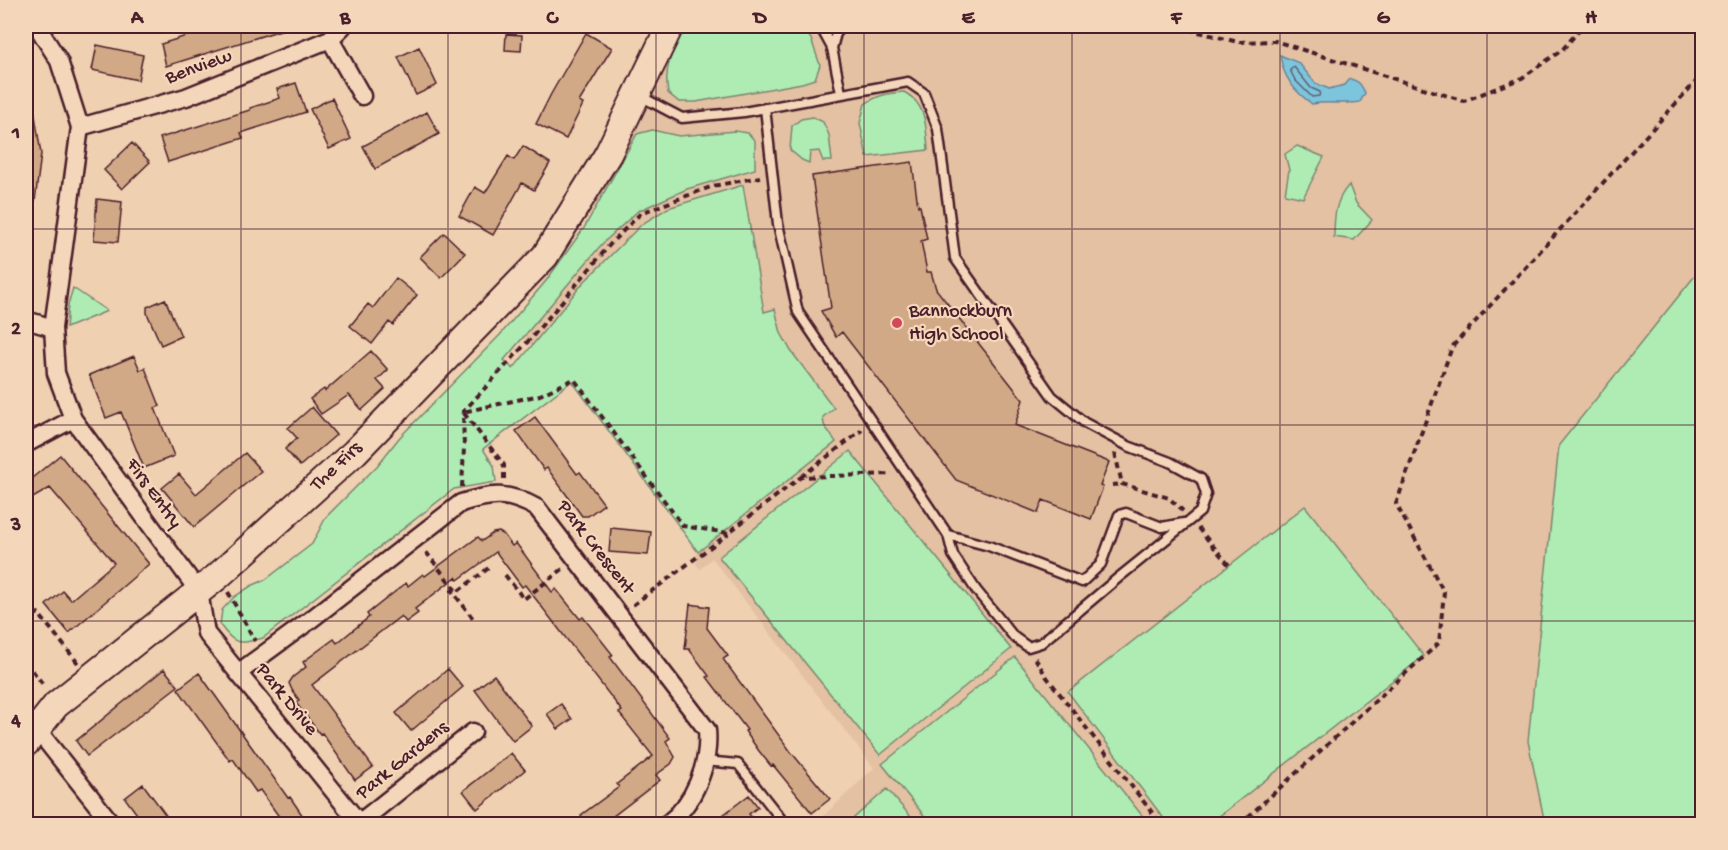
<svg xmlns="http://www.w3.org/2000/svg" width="1728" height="850" font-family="'Gochi Hand',sans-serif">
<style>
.built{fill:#e3c1a2}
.green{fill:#aeecb4;stroke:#7c8670;stroke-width:1.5}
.water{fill:#7cc5dd;stroke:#688396;stroke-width:1.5}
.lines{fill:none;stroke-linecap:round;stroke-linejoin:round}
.shore{stroke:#5e6172;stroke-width:1.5}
.building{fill:#d2a986;stroke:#4a1f2b;stroke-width:1.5}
.service-casing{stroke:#4a1f2b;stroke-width:13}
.minor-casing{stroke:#4a1f2b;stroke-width:21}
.primary-casing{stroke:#4a1f2b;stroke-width:30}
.path{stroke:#4a1f2b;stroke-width:4;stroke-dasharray:6 4.5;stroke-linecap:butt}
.service{stroke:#f4d7ba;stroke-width:8}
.minor{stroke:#f4d7ba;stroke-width:16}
.primary{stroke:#f4d7ba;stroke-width:26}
.grid{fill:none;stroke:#4a1f2b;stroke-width:1.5;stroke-opacity:0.55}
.poi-dot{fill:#d1495b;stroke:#f4d7ba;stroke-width:2}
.labels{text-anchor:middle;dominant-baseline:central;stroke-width:4.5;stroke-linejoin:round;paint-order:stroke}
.street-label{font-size:20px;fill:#4a1f2b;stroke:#f4d7ba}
.poi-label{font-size:20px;fill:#4a1f2b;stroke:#f4d7ba;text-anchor:start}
.neatline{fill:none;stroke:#4a1f2b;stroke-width:2}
.grid-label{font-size:20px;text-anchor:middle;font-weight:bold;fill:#4a1f2b}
</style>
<rect width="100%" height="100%" fill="#efd0b1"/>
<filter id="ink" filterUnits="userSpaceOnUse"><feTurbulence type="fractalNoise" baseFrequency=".0167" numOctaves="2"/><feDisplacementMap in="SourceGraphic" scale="12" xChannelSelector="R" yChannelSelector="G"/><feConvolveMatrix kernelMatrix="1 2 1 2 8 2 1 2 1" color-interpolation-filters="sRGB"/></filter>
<g filter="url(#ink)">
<path class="built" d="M684 26H1702V267L1559 445 1528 741 1545 824H815L874 768 712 558 700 569 696 564 697 552 572 382 508 325 577 240Z"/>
<path class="green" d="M685 26H802L811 39 820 65 815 79 802 83 696 102H679L668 93C663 67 673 49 685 26Z
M904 92C927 104 926 127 928 150L867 157 860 123 865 104C878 95 888 93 904 92Z
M813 117 823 122 829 135 832 161H823L819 151 810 152 809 163 802 160 790 150 792 126 801 119Z
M652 130 679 136 735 131 748 133 755 141V169L687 189 638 211 602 244 504 360 513 369 583 283 642 224 668 208 743 185 764 312 775 309 781 333 791 351 834 408 823 417 824 425 836 442 698 552 572 381 483 449 494 466 496 482 454 489 263 638C239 644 235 646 220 625L222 610 234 597 251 586 265 580 312 544 326 517 377 466 399 438 500 335 546 281 584 228 637 134Z
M1297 146 1324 157 1303 198 1285 194 1289 170 1285 154Z
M1349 185 1356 203 1372 220 1354 240 1334 237C1334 217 1335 200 1349 185Z
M1702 267V824H1545L1528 741 1559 445Z
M73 288 107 311 66 328 68 305Z
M850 451 1011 649 880 755 719 557Z
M1305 506 1424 656 1209 824H1168L1068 692Z
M1015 657 1149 824H931L882 764Z
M887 789 917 824H847Z"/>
<path class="water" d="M1280 55 1299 63 1315 83 1329 89 1344 85 1349 79C1358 80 1361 84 1365 93L1360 102C1343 105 1330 101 1312 104 1294 91 1283 77 1280 55Z"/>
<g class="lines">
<path class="shore" d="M1294 67 1311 88 1320 92 1319 96 1312 97 1295 80 1290 70Z"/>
</g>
<path class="building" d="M218 26H283L284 29 166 66 161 44Z
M586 33 612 48 579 102 583 104 566 139 536 124 551 94Z
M506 34 522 35 521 51 505 50Z
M97 45 143 55 138 80 92 70Z
M419 47 437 85 416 95 398 57Z
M296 83 306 112 241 133 243 138 168 162 160 138 250 110V108L280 98 277 89Z
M332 98 351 139 329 149 310 109Z
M34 109 41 154 35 201H26V110Z
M427 112 439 134 375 169 363 146Z
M132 143 150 162 122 189 104 170Z
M523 146 550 163 534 190 522 183 493 235 459 216 475 187 485 193 508 156 514 160Z
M912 162 918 206H920L927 239 921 241 927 272H931L936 289 1023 400 1015 425 1109 462 1100 486 1103 487 1091 519 1043 500 1038 513 956 480 842 332 836 337 821 311 831 308 812 176Z
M97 199 122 202 118 242 94 240Z
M444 233 465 253 441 278 420 257Z
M396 278 417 295 393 325 389 322 372 344 350 326 368 304 373 308Z
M165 299 181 336 161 345 147 313V307Z
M371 351 388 370 377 380 385 389 362 410 349 395 321 414 310 399 324 389 325 391Z
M134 356 140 370 145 368 160 406 155 408 174 456 144 468 121 412 106 418 89 375Z
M312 407 336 435 300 466 285 449 297 438 288 428Z
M535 417 577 474 580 472 604 504 588 516H582L547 468 544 470 516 431Z
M245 453 261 471 194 527 162 488 179 474 196 494Z
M60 455 149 564 69 633 46 605 63 591 71 600 114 563 50 488 26 502V483Z
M611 528 651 532 648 555 609 552Z
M499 532 504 535 512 546 516 543 552 592 556 589 580 619 583 617 613 655 610 657 670 738 666 741 675 757 671 764 656 775 660 780 612 817 618 825H587L581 815 619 787 617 784 653 756 619 713 622 711 525 585 522 587 496 552 458 580 456 577 415 609 418 613 406 622 401 616 312 685 373 767 355 780 322 733 320 734 296 703 299 700 292 690 289 683 293 677 306 667 303 662 334 639 337 643 369 617 367 614 406 583 408 586 423 574 425 576 478 537 482 541 493 533Z
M690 604 709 607 707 628 728 656 723 659 791 752 830 799 812 813 773 765 771 766 759 751 745 731 747 730 707 677 709 676 689 649H685Z
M164 669 178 686 87 756 76 741Z
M448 669 463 687 411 731 396 713Z
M199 673 288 798 290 797 309 825H285L260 790 256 792 233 759 230 761 178 689Z
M494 675 532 726 513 741 475 690Z
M561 704 572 719 558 729 547 714Z
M511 753 525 770 477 809 463 791Z
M143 784 173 825H145L125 798Z
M749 795 758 807 749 814 757 825H710Z"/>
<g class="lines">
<defs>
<path id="service" d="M820 26 832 48 841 93
M832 48 838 26
M640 96 682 118 744 112 908 82 924 93 938 129 955 258 1052 396 1085 423 1128 446 1170 462 1201 479 1206 494 1200 512 1118 578 1041 643 1028 647 1014 637 976 590 953 555 948 535 798 312 778 224 765 108
M948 535 989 546 1082 582 1101 564 1119 515 1126 513 1162 527 1184 523
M704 761 738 764 785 824"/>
<path id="minor" d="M37 26 59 61 80 127 53 328 56 373 73 419 199 592 206 633 360 824
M330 39 362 96
M80 127 186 97 330 39 343 26
M26 320 53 328
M26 444 73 419
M238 673 309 621 461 503C492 493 508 492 537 508L707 730C710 764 694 804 667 824
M36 728 112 824
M359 823 473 732"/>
<path id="primary" d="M26 743 56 705 218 576 355 452 545 256 608 154 670 26"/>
</defs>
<use href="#service" class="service-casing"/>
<use href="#minor" class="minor-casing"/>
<use href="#primary" class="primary-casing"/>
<path class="path" d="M1019 29 1052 32 1094 29 1099 26
M1094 29 1183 28 1238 42 1275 41 1464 101 1522 78 1562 50 1583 26
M1115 453 1122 484 1169 498 1183 511
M801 477 862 430
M504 479V465L463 412 540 395 574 379 683 526 728 533 801 477 892 474
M1112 485 1122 484
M462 487 464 448 463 412 532 337 613 241 641 213 713 186 760 177
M1198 528 1229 565
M426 552 457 592 490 567
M505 575 524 599 564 568
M455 589 452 591 475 621
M228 592 255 641
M633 605 728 534
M26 623 38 613 78 663
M1035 658 1046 676 1161 824
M26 662 45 687
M1240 824 1439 643 1444 592 1396 504 1452 347 1702 75"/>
<use href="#service" class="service"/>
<use href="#minor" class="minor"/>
<use href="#primary" class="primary"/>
</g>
</g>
<path class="grid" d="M241 26V824M448 26V824M656 26V824M864 26V824M1072 26V824M1280 26V824M1487 26V824M26 229H1702M26 425H1702M26 621H1702"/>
<circle class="poi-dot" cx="897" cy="323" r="6"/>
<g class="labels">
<g class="street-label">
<text transform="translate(199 68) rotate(-20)">Benview</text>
<text transform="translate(337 467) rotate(-43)">The Firs</text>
<text transform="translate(153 494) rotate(54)">Firs Entry</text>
<text transform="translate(595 548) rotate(52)">Park Crescent</text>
<text transform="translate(286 700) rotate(51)">Park Drive</text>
<text transform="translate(403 761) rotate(-39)">Park Gardens</text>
</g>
<g class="poi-label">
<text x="909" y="312">Bannockburn<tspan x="909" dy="23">High School</tspan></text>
</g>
</g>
<rect width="1728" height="850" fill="none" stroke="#f4d7ba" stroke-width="66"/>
<rect x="33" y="33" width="1662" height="784" class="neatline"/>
<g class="grid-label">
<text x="137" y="23">A</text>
<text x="345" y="23">B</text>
<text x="552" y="23">C</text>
<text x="760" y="23">D</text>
<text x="968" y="23">E</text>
<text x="1176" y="23">F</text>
<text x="1383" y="23">G</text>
<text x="1591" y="23">H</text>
<text x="16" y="138">1</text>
<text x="16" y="334">2</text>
<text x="16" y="530">3</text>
<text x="16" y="726">4</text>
</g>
</svg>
